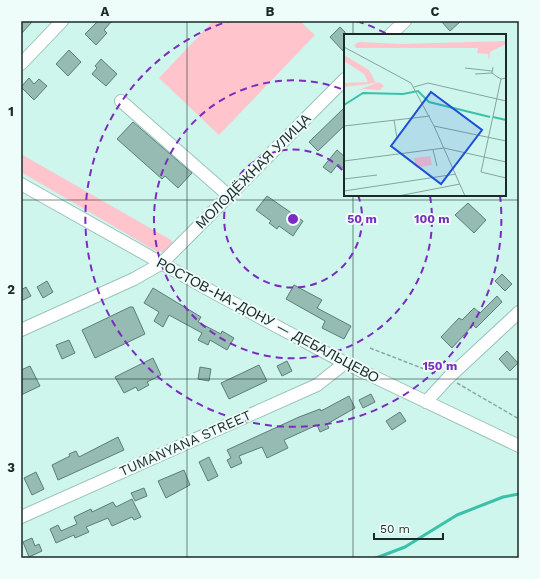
<svg xmlns="http://www.w3.org/2000/svg" width="540" height="579" font-family="'Work Sans',sans-serif">
<style>
.green{fill:#ffc4cc}
.lines{fill:none;stroke-linecap:round;stroke-linejoin:round}
.stream{stroke:#3bc1aa;stroke-width:3}
.building{fill:#95bbb2;stroke:#5b7f77}
.minor-casing{stroke:#9cc3ba;stroke-width:14}
.path{stroke:#8aa9a2;stroke-width:1.5;stroke-dasharray:4 2;stroke-linecap:butt}
.minor{stroke:#fff;stroke-width:12}
.grid{fill:none;stroke:#1b2a27;stroke-width:1;stroke-opacity:0.55}
.ring{fill:none;stroke:#7b2cbf;stroke-width:2;stroke-dasharray:7 5}
.labels{text-anchor:middle;dominant-baseline:central;stroke-width:4;stroke-linejoin:round;paint-order:stroke}
.street-label{font-size:14px;fill:#1b2a27;stroke:#eefdf9}
.inset-river{fill:none;stroke:#3bc1aa;stroke-width:2}
.inset-road{fill:none;stroke:#86a49e;stroke-width:1}
.view{fill:#1d4ed8;fill-opacity:0.15;stroke:#1d4ed8;stroke-width:2}
.inset-edge{fill:none;stroke:#1b2a27;stroke-width:2}
.centre{fill:#7b2cbf;stroke:#eefdf9;stroke-width:2}
.ring-label{font-size:12px;text-anchor:middle;font-weight:bold;fill:#7b2cbf;stroke:#eefdf9;stroke-width:4;stroke-linejoin:round;paint-order:stroke}
.neatline{fill:none;stroke:#1b2a27;stroke-width:1.5}
.grid-label{font-size:13px;text-anchor:middle;font-weight:bold;fill:#1b2a27}
</style>
<rect width="100%" height="100%" fill="#cef6ed"/>
<path class="green" d="M213 21H300L315 35 219 135 159 78Z
M21 154 171 240 173 243 171 248 164 252 156 251 21 172Z"/>
<g class="lines">
<path class="stream" d="M376 558 405 547 457 515 503 497 519 494"/>
</g>
<path class="building" d="M21 21H33L21 34Z
M98 21H112L104 30 107 33 96 45 85 34Z
M441 21H461L450 31Z
M340 27 345 32V53L330 37Z
M69 50 81 62 68 76 56 64Z
M101 59 117 74 106 86 92 74 97 68 95 66Z
M29 78 34 84 39 79 47 86 34 100 21 87Z
M345 107V125L318 151 309 142Z
M133 122 192 173 178 188 165 176 162 179 117 139Z
M337 150 345 157V170L338 164 331 173 323 167Z
M267 196 303 221 293 236 279 226 277 229 269 223 271 221 256 210Z
M468 203 486 220 474 233 455 215Z
M502 274 512 284 505 291 495 281Z
M47 281 53 292 43 298 37 287Z
M294 285 322 300 317 308 351 326 344 339 322 328 325 321 286 299Z
M26 287 31 296 21 301V290Z
M153 288 201 317 198 322 221 334 222 331 234 338 227 350 210 340 208 345 198 340 202 333 169 315 163 327 154 321 159 312 144 303Z
M497 296 502 302 476 328 473 325 452 348 441 337 459 318 462 320 474 308 480 313Z
M130 307H133L145 334 95 358 82 330Z
M69 340 75 353 62 359 56 345Z
M507 351 518 363 510 371 499 359Z
M153 358 161 375 147 382 149 385 138 391 136 387 124 393 115 377Z
M287 361 292 371 282 376 277 366Z
M259 365 267 381 229 399 221 383Z
M30 366 40 386 21 395V370Z
M200 367 211 369 209 381 198 379Z
M371 394 375 402 363 408 359 400Z
M349 396 355 408 327 424 329 428 320 432 317 425 284 440 288 448 267 458 262 447 239 456 242 463 231 468 227 460 231 458 227 450 299 417 320 409 321 411Z
M400 412 406 421 392 430 386 421Z
M118 437 124 450 58 480 52 465 70 456 69 454 76 451 79 457Z
M209 457 218 476 208 481 199 462Z
M184 470 190 485 166 498 158 481Z
M36 472 44 489 32 495 24 478Z
M144 488 147 496 135 501 131 493Z
M132 499 141 517 134 520 132 517 112 526 108 518 86 527 89 532 75 538 74 535 56 543 50 529 58 525 61 531 77 524 74 517 91 509 92 512 113 502 116 507Z
M32 538 35 546 39 544 42 551 29 557 23 542Z"/>
<g class="lines">
<defs>
<path id="minor" d="M390 35 405 21
M21 64 62 21
M121 101 228 195
M21 184 211 291 345 363 519 446
M21 330 134 279 162 263 345 79
M426 402 448 378 519 312
M21 517 317 385 345 363"/>
</defs>
<use href="#minor" class="minor-casing"/>
<path class="path" d="M370 348 437 374
M457 383 519 419"/>
<use href="#minor" class="minor"/>
</g>
<path class="grid" d="M187 21V558M353 21V35M353 195V558M21 200H519M21 379H519"/>
<g class="ring">
<path d="M358 195A69 69 0 1 1 345 173"/>
<path d="M430 196A139 139 0 1 1 344 90"/>
<path d="M357 21A208 208 0 0 1 389 35M500 195A208 208 0 1 1 229 21"/>
</g>
<g class="labels">
<g class="street-label">
<text transform="translate(253 171) rotate(-45)">МОЛОДЁЖНАЯ УЛИЦА</text>
<text transform="translate(268 320) rotate(28)">РОСТОВ-НА-ДОНУ — ДЕБАЛЬЦЕВО</text>
<text transform="translate(185 443) rotate(-24)">TUMANYANA STREET</text>
</g>
</g>
<g transform="translate(344 34)">
<rect width="162" height="162" fill="#cef6ed"/>
<path d="M162 7V10L146 18 145 27 144 20 133 19 134 14H12L10 11 15 8 58 10ZM0 21 25 36 32 49 0 53V49L24 48 20 40 0 27ZM35 48 40 52 36 56 19 55 10 58ZM86 122 88 131 72 134 70 124Z" fill="#ffc4cc"/>
<path class="inset-river" d="M0 71 19 59 59 60 74 57 85 68 146 83M149 83 162 86"/>
<path class="inset-road" d="M0 13 67 49 90 92 121 162M149 33 148 39 152 42 157 45 162 44M121 34 148 37M131 40 148 39M157 45 137 138 162 144M70 53 84 49 162 67M50 86 53 104M0 92 86 82M90 92 162 107M89 116 93 132M0 127 100 114 162 128M0 145 33 141M0 157 112 140M54 162 116 150"/>
<path class="view" d="M87 58 138 96 97 150 47 112Z"/>
<rect width="162" height="162" class="inset-edge"/>
</g>
<circle cx="293" cy="219" r="6" class="centre"/>
<g class="ring-label">
<text x="362" y="223">50 m</text>
<text x="432" y="223">100 m</text>
<text x="440" y="370">150 m</text>
</g>
<rect width="540" height="579" fill="none" stroke="#eefdf9" stroke-width="44"/>
<path d="M374 533v6h69v-6" fill="none" stroke="#1b2a27" stroke-width="2"/>
<text x="380" y="533" font-size="12" fill="#1b2a27" stroke="#eefdf9" stroke-width="3" paint-order="stroke">50 m</text>
<rect x="22" y="22" width="496" height="535" class="neatline"/>
<g class="grid-label">
<text x="105" y="16">A</text>
<text x="270" y="16">B</text>
<text x="435" y="16">C</text>
<text x="11" y="116">1</text>
<text x="11" y="294">2</text>
<text x="11" y="472">3</text>
</g>
</svg>
